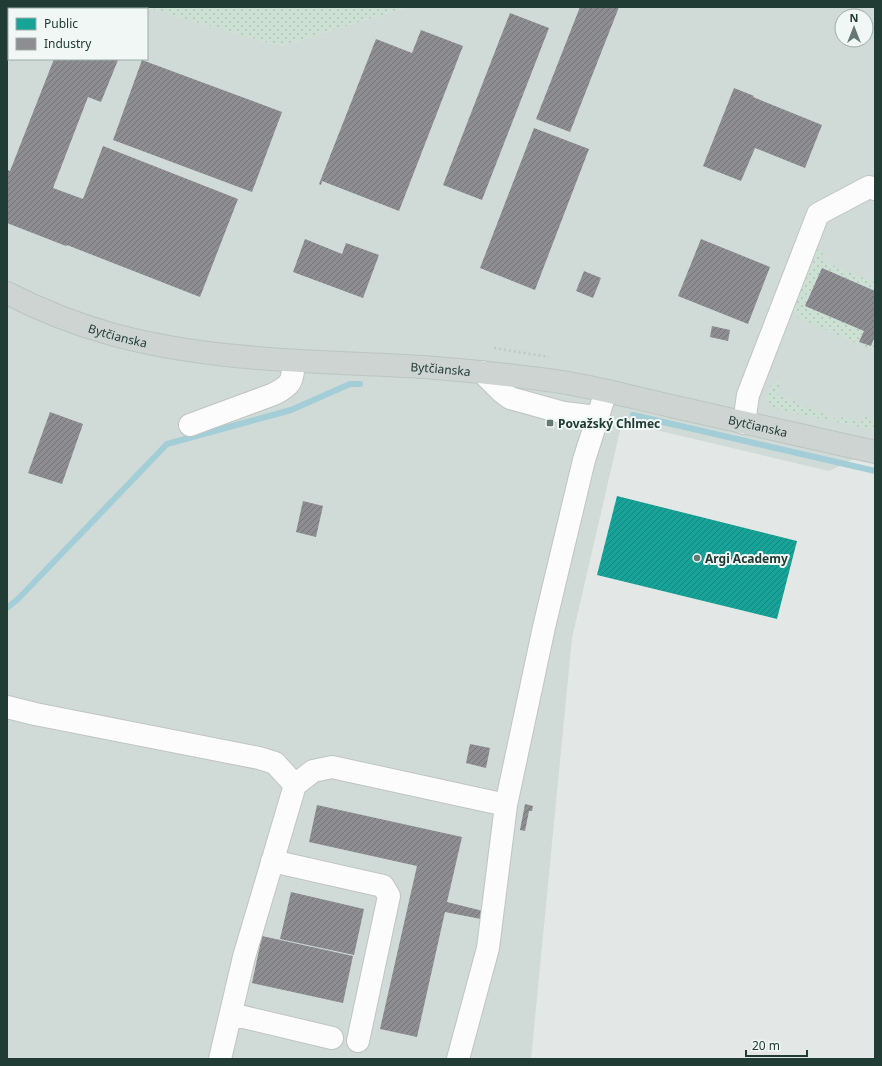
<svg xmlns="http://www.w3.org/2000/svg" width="882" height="1066" font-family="'Noto Sans',sans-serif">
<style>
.built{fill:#d0dad6;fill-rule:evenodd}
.grass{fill:url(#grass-dots)}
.public{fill:url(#public-hatch)}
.industry{fill:url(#industry-hatch)}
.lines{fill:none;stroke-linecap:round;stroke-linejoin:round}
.stream{stroke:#a3cdd7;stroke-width:6}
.minor-casing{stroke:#c0c5c3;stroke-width:24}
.major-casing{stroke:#bcc5c2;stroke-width:24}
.path{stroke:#c0c8c6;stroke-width:2.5;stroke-dasharray:2 3;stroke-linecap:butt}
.minor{stroke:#fbfcfb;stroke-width:22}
.major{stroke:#cdd4d2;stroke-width:22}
.poi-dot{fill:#657873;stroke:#f0f7f4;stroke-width:1.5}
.labels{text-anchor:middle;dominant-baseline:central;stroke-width:4;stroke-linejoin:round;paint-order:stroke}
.street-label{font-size:12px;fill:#213b35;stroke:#f0f7f4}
.poi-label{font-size:12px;font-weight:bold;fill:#213b35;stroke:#f0f7f4;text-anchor:start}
</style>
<defs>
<pattern id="grass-dots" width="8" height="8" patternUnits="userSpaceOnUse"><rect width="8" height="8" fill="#cce1d3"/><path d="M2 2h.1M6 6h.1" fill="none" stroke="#afc2b6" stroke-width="1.8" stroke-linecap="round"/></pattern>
<pattern id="public-hatch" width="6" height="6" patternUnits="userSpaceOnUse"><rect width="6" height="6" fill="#17a398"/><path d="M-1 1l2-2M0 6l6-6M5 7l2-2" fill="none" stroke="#14867d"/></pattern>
<pattern id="industry-hatch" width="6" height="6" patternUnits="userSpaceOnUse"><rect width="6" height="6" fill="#8d8d92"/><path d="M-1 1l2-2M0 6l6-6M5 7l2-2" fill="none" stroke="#737478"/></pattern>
</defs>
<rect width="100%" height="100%" fill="#e3e8e6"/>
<path class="built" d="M7 7H144L280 46 408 7H875V461L860 456 829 471 622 422 572 638 531 1059H7ZM9 9H147V59H9ZM842 16H866V40H842Z"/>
<path class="grass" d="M144 7H408L280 46Z
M821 249 823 253 820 260 873 282 875 277V291L822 268 805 306 864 331 859 342 870 346 875 336V351L797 317C793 312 794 308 795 302L815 252Z
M776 381H778L780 384 777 394 840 421 843 416 861 423 865 417 875 421V430L775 409 771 405 767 398 770 386Z"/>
<path class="public" d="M617 496 797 541 777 619 597 575Z"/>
<path class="industry" d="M580 7H619L570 132 536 119Z
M510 13 549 28 482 200 443 185Z
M421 30 463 46 399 211 322 181 321 185 319 184 376 39 412 53Z
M54 59 118 60 101 102 88 97 53 188 83 199 103 146 238 199 200 297 67 245 66 246 7 223V170L10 171Z
M142 60 282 112 252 192 113 140Z
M734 88 754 96 753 97 822 125 805 168 755 148 741 181 703 166Z
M534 128 589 149 535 290 480 268Z
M305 239 342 254 346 243 379 255 363 298 293 272Z
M701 239 770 267 748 324 678 296Z
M822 268 875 291V336L871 346 859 342 864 331 805 306Z
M584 271 601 278 593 298 576 291Z
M712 326 730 330 728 341 710 337Z
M50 412 83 424 62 484 28 473Z
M303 501 323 506 316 537 296 532Z
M470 744 490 748 486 768 466 763Z
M525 804 533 806 532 811H529L525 831 520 830Z
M317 805 462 837 447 902 483 911 481 919 445 912 417 1037 380 1029 417 866 309 842Z
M291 892 364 909 354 955 280 939Z
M262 936 353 956 343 1003 252 983Z"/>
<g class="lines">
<path class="stream" d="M633 415 875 471
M7 608 19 598 167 444 291 410 350 384H360"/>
<defs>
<path id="minor" d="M482 372 502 392 510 398 564 413 597 417
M744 423 748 395 818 214 869 187 875 189
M190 425 274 394C293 384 292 381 294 361
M7 707 35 714 259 758 275 763 295 785
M272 861 383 886 389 896 358 1041
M231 1014 332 1038
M220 1059 244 957 295 785 313 771 332 767 506 805
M458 1059 488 948 506 805 544 627 584 460 606 391"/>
<g id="major">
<path id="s1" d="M7 293C40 310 75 324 111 334 212 362 320 361 424 367 463 370 501 374 540 379 584 384 627 396 671 406 739 421 807 437 875 452"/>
</g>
</defs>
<use href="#minor" class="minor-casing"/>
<use href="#major" class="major-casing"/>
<path class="path" d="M494 348 549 357"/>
<use href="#minor" class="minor"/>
<use href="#major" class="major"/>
</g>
<g class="poi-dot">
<rect x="546" y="419" width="8" height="8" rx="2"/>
<circle cx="697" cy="558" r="4"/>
</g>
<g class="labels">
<g class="street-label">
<text stroke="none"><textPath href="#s1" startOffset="119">Bytčianska</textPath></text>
<text stroke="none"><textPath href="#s1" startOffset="444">Bytčianska</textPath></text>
<text stroke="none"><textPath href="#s1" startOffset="767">Bytčianska</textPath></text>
</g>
<g class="poi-label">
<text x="558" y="423">Považský Chlmec</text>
<text x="705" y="558">Argi Academy</text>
</g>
</g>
<rect width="882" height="1066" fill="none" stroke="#213b35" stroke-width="16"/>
<rect x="8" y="8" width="140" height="52" fill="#f0f7f4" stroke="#9daca8"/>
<rect x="16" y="18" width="20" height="12" fill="#17a398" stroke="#9daca8"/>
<text x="44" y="28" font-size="12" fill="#213b35">Public</text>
<rect x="16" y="38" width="20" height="12" fill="#8d8d92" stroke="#9daca8"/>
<text x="44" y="48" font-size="12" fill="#213b35">Industry</text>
<g transform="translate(854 28)"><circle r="19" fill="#f0f7f4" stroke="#9daca8"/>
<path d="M0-3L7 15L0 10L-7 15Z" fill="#657873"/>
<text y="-6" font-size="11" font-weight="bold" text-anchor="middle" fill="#213b35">N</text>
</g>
<path d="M746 1050v6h61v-6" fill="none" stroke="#213b35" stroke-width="2"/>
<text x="752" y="1050" font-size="12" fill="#213b35" stroke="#f0f7f4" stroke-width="3" paint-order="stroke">20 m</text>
</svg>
